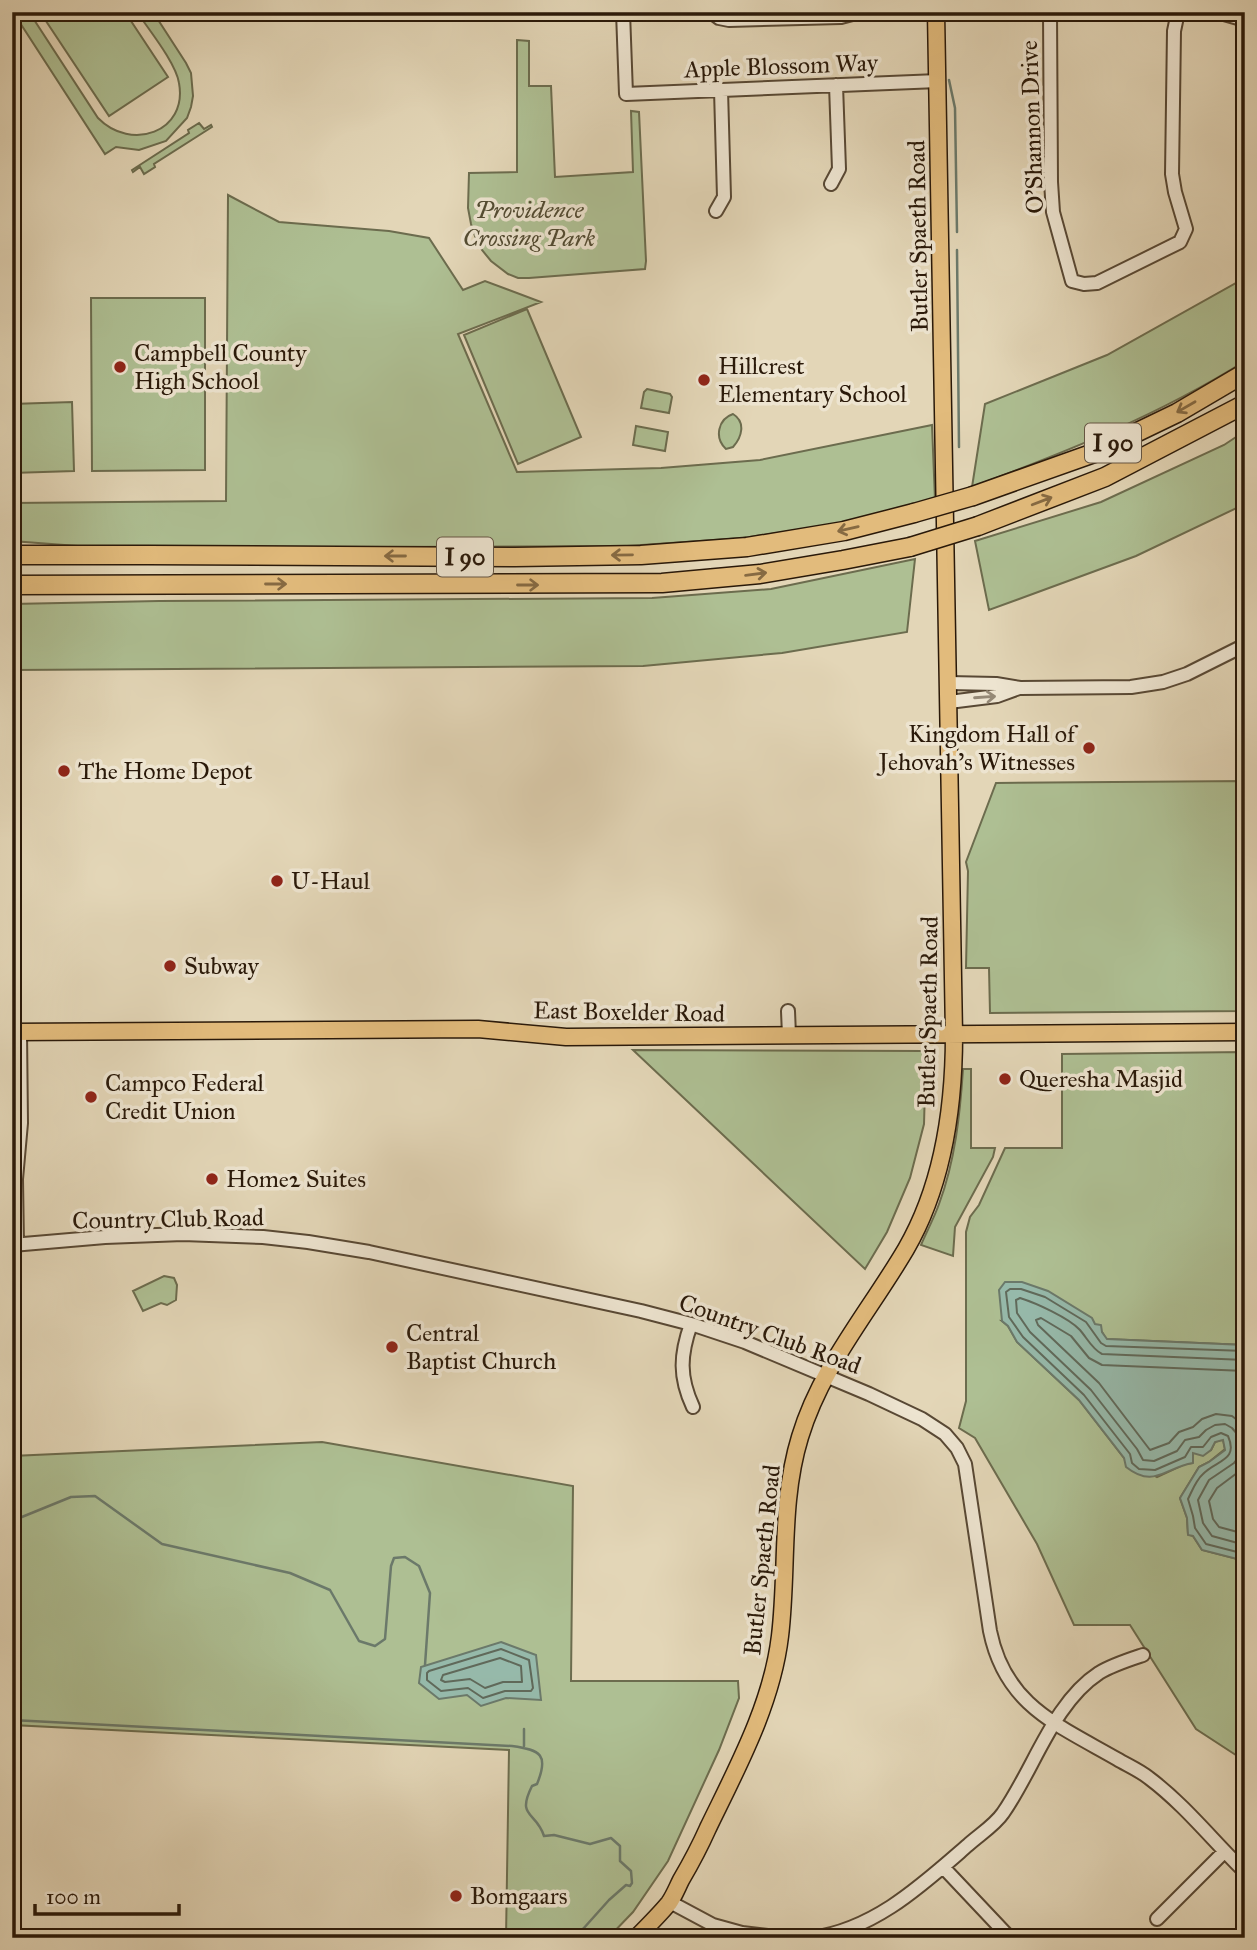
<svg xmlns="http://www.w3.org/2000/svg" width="1257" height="1950" font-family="'IM FELL Great Primer',serif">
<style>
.green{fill:#aebf93;stroke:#6c6c4e;stroke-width:2}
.water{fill:#96b9aa;stroke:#6b796a;stroke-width:2}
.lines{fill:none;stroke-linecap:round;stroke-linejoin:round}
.shore{stroke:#60695a;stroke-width:2}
.stream{stroke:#6b796a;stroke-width:2.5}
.minor-casing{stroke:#584834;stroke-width:16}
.major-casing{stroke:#2a1909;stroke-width:19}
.highway-casing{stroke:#2a1909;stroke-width:21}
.minor{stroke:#ede4d0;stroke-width:12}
.major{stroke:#e2bb7c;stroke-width:16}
.highway{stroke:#e2bb7c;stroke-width:18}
.highway-bridge-casing{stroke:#2a1909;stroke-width:21;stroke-linecap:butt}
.highway-bridge{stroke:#e2bb7c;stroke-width:18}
.oneway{stroke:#866a42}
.oneway2{stroke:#958976}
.poi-dot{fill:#8f2418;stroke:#ede4d0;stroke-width:2.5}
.labels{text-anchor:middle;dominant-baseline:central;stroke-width:7;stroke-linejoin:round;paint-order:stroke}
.shield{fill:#ede4d0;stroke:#645645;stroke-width:2}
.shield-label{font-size:23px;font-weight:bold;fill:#2a1909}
.street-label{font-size:24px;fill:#2a1909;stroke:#ede4d0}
.park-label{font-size:24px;font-style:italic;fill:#524b32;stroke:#ede4d0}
.poi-label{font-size:24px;fill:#2a1909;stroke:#ede4d0;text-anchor:start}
</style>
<rect width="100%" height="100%" fill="#e3d6b7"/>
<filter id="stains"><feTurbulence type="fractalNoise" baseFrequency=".00286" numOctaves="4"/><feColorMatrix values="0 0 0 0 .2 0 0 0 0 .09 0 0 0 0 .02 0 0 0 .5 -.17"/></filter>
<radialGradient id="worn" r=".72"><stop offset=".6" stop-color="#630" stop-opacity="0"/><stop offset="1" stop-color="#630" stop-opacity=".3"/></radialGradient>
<path class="green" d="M13 12H29L98 118C131 152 188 132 179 83 176 63 149 30 137 12H153L186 63 191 73 193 96 191 107 187 118 166 141 139 150 116 147 105 154Z
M40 12H125L168 77 109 116Z
M517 40 529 41V86H551L555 177 633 172 631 111 639 112 646 261 645 269 529 278H518L508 274 491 261 482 250 475 236 471 224 468 208 469 173 517 172Z
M199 123 204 129 211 125 212 127 154 164 155 167 144 174 140 167 133 172 132 170 189 133 188 130Z
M228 195 279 222 389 231 429 238 463 290 485 281 541 302 458 334 517 472 661 468 760 460 932 425 935 500 843 523 743 538 627 546 104 548 12 541V503L226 501Z
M1245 278V361C1159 415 1066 452 972 487L985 404 1107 355Z
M91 298H205V470L92 471Z
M527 309 581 437 518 464 464 335Z
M647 389 670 394 672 397 669 413 641 408 644 392Z
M72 402 74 471 12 473V404Z
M733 414C746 422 742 437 733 447L726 449C714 438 718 419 733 414Z
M636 426 668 432 665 451 633 445Z
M1245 431V504L1136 556 989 610 975 541 1101 502 1224 445Z
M915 559 907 632 782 653 643 666 12 670V604L159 601 652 598 771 589Z
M1245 781V1011L990 1013 989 968H966L968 871 966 862 996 783Z
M633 1050 926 1051 924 1124 910 1178 887 1232 865 1269Z
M1245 1052V1345L1106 1339 1102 1332 1002 1321 1008 1326 1017 1342 1079 1400 1124 1458 1157 1477 1185 1464 1192 1463 1193 1453 1211 1450 1215 1442 1223 1439 1225 1449 1209 1462 1199 1467 1180 1498 1187 1518 1188 1534 1193 1536 1202 1550 1245 1561V1761L1196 1729 1130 1625H1074L1037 1544 975 1438 959 1428 966 1401V1232L970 1217 979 1205 1005 1148H1062V1054Z
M963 1069H971V1148H995L993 1157 955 1227 953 1256 921 1245C927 1231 934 1218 939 1204 955 1161 960 1115 963 1069Z
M164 1276 174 1278 177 1285 176 1300 167 1305 161 1303 143 1311 133 1291Z
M322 1442 573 1486 571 1681H738L739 1698 719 1750 668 1861 633 1912 608 1938H506L509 1750 12 1725V1456Z"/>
<path class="water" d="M1005 1282H1022L1048 1291 1092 1318 1095 1324 1101 1325 1102 1332 1107 1339 1245 1345V1561L1202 1550 1193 1536 1188 1535 1187 1518 1180 1498 1199 1467 1209 1462 1225 1450 1223 1440 1215 1442 1211 1450 1203 1456 1193 1453V1463C1164 1468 1154 1489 1126 1467L1124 1458 1079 1400 1017 1342 1008 1326 1002 1321 999 1290Z
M501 1642 536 1655 541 1700 506 1698 481 1706 467 1695 439 1699 419 1683 421 1667Z"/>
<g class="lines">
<path class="shore" d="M1245 1351 1106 1346 1101 1343 1086 1322 1045 1297 1021 1289H1010L1006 1292 1009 1317 1023 1337 1084 1395 1130 1454 1132 1463 1139 1469 1155 1470 1185 1457 1191 1447H1203L1211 1437 1221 1433 1228 1436C1239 1461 1216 1460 1203 1474 1196 1480 1192 1491 1188 1499L1193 1516 1195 1528 1206 1544 1245 1554
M1245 1360 1102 1354C1092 1349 1087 1338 1080 1330 1069 1318 1036 1303 1020 1298L1016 1300 1017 1313 1030 1332 1091 1390 1137 1449 1143 1460 1154 1461 1177 1451 1185 1440 1199 1437 1206 1430 1215 1425 1225 1424 1232 1428 1238 1435 1240 1445 1239 1457 1234 1463 1209 1480 1198 1500 1203 1523 1212 1536 1245 1545
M1245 1371 1102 1365 1089 1358 1071 1336 1041 1318 1036 1320 1038 1325 1099 1383 1150 1450 1169 1443 1179 1432 1193 1427 1202 1419 1216 1414 1232 1416 1245 1426
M1245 1467 1217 1488 1209 1501 1213 1519 1219 1527 1245 1534
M501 1649 529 1660 533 1688 531 1691H505L483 1698 468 1688 441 1691 427 1680V1673L429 1671Z
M500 1658 521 1666 522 1682H503L485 1688 470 1679 445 1682 441 1680 443 1675Z"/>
<path class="stream" d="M949 80 955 108 957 232
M957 250 959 447
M12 1521 71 1497 95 1496 162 1544 290 1573 330 1590 359 1641 375 1646 385 1639 391 1566 394 1558 405 1557 419 1566 430 1593 425 1665
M12 1720 512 1746C541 1750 549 1755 537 1784L532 1786C516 1818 536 1811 544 1836L554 1835 590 1844 611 1838 620 1846V1861L631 1871 632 1883 630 1886 626 1885 609 1900 583 1929 564 1938
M524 1729V1746"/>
<defs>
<path id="minor" d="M623 12 626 94 938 81
M711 12 719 18 729 20 841 17 860 12
M1050 12 1051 182 1053 212 1072 281 1084 284 1097 283 1180 242 1186 229 1175 192 1172 174 1174 31 1178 12
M1217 12 1245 20
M831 184 839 169 836 85
M716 211 724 197 721 90
M949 683 996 684 1020 688 1131 687 1163 682 1187 674 1245 645
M949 702 997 696 1019 688
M788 1011 789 1035
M12 1245 105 1237 183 1234 263 1237 308 1242 369 1252 641 1311 691 1324 745 1342 869 1394 922 1419 945 1434 957 1448 965 1464 990 1631C1005 1705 1056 1724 1117 1759 1127 1765 1139 1770 1149 1778 1185 1805 1213 1841 1245 1872
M17 1245 16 1179 21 1123 20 1032
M691 1324C680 1355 679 1377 693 1407
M943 1867 1010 1938
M670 1902 713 1925 742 1933 785 1938
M1157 1919 1224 1852
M811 1938C874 1930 922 1885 968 1845 979 1835 995 1825 1003 1813 1034 1769 1053 1703 1099 1673 1112 1665 1128 1660 1143 1655"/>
<path id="major" d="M12 1032 478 1029 566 1037 1245 1032
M636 1938C647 1927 659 1915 669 1903 674 1896 677 1888 681 1880 691 1863 700 1846 708 1828 737 1768 772 1704 780 1636 788 1570 780 1502 800 1437 821 1367 869 1312 906 1249 943 1185 954 1108 954 1035L936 12"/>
<path id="highway" d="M973 496 1094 453 1177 413 1245 373
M978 526 1105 477 1245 404
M12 555H148L515 557 641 555 747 547 844 531 914 513
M12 585 662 583 760 574 843 560 910 547"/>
</defs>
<use href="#minor" class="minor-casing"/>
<use href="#major" class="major-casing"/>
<use href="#highway" class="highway-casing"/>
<use href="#minor" class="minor"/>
<use href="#major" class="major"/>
<use href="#highway" class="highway"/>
<defs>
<path id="highway-bridge" d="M914 513 973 496
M910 547 978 526"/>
</defs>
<use href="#highway-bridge" class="highway-bridge-casing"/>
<use href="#highway-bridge" class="highway-bridge"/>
</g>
<defs><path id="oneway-shaft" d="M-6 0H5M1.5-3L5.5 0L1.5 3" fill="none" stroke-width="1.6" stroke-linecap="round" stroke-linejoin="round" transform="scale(1.75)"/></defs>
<g class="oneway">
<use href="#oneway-shaft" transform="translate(1186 407) rotate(150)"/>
<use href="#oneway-shaft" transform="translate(1042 501) rotate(-21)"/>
<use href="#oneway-shaft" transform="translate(848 529) rotate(167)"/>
<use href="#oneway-shaft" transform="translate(622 555) rotate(179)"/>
<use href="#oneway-shaft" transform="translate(395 556) rotate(-180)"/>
<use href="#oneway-shaft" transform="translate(756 574) rotate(-7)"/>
<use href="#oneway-shaft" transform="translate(276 584)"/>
<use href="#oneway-shaft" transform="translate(528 585)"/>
</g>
<use class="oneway2" href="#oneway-shaft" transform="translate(985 697) rotate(-4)"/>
<g class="poi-dot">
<circle cx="120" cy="367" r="7"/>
<circle cx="704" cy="380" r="7"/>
<circle cx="1089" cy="748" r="7"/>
<circle cx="64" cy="771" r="7"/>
<circle cx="277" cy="881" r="7"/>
<circle cx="170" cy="966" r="7"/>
<circle cx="1005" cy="1079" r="7"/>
<circle cx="91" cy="1097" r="7"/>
<circle cx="212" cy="1179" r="7"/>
<circle cx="392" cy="1347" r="7"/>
<circle cx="456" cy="1896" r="7"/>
</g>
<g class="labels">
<g class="shield">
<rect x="1085" y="423.5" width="56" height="39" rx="5"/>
<rect x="437" y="537.5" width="56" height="39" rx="5"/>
</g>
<g class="shield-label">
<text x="1113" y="443">I 90</text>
<text x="465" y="557">I 90</text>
</g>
<g class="street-label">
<text transform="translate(781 66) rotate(-2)">Apple Blossom Way</text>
<text transform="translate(1032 127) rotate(-92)">O'Shannon Drive</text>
<text transform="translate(918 236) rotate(-91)">Butler Spaeth Road</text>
<text transform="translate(629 1012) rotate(1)">East Boxelder Road</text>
<text transform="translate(928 1012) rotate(-89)">Butler Spaeth Road</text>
<text transform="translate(168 1219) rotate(-1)">Country Club Road</text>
<text transform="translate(770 1334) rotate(20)">Country Club Road</text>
<text transform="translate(762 1560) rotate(-84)">Butler Spaeth Road</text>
</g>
<g class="park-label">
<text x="529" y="210">Providence<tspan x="529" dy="28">Crossing Park</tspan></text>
</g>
<g class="poi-label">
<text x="134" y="353">Campbell County<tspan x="134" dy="28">High School</tspan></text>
<text x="718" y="366">Hillcrest<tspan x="718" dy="28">Elementary School</tspan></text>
<text x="1075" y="734" text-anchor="end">Kingdom Hall of<tspan x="1075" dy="28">Jehovah’s Witnesses</tspan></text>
<text x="78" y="771">The Home Depot</text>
<text x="291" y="881">U-Haul</text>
<text x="184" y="966">Subway</text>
<text x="1019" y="1079">Queresha Masjid</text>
<text x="105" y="1083">Campco Federal<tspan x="105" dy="28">Credit Union</tspan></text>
<text x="226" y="1179">Home2 Suites</text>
<text x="406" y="1333">Central<tspan x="406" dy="28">Baptist Church</tspan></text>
<text x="470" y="1896">Bomgaars</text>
</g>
</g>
<rect width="1257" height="1950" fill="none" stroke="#e3d6b7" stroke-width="42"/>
<rect x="14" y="14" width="1229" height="1922" fill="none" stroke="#2a1909" stroke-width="3.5"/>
<rect x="21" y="21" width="1215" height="1908" fill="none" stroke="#2a1909" stroke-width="2"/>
<path d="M35 1904v10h144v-10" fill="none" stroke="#2a1909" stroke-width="3.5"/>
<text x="46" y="1904" font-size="21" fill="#2a1909" stroke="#ede4d0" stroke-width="5" paint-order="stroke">100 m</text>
<rect width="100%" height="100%" filter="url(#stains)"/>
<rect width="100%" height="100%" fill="url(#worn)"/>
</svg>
